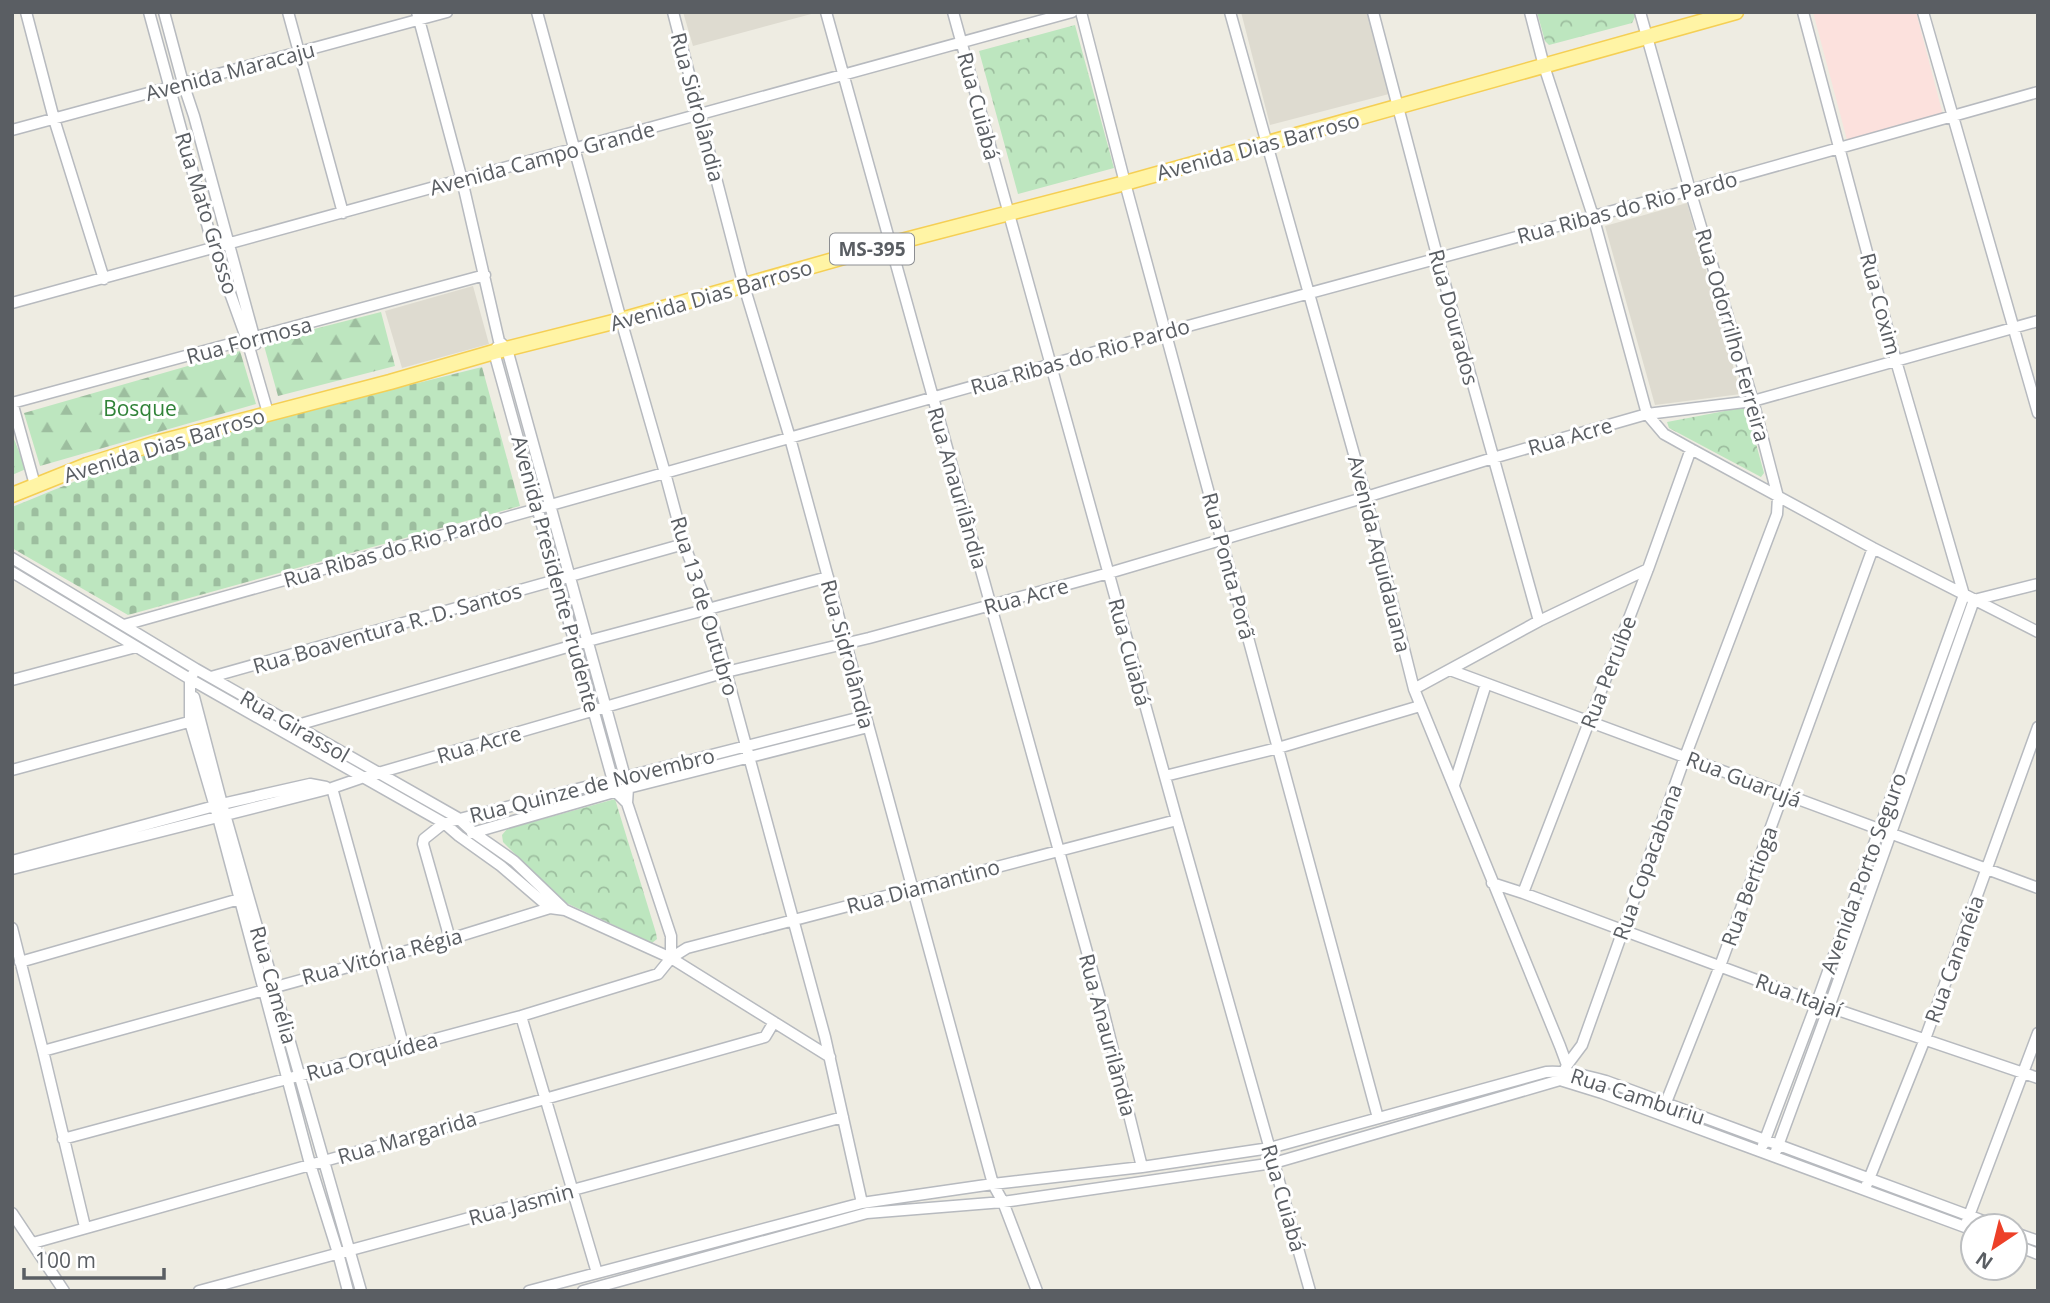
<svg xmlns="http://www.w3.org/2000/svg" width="2050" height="1303" font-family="'Open Sans',sans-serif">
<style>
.education{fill:#dedbd0}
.medical{fill:#fce1dd}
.forest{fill:url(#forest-firs)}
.cemetery{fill:url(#cemetery-stones)}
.park{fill:url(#park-crowns)}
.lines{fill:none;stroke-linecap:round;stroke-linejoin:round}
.minor-casing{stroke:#b7babf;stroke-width:13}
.major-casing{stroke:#f5cf54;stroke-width:17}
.minor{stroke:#fff;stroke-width:10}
.major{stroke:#fff4a5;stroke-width:14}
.labels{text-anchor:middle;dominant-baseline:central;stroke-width:6;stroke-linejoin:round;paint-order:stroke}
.shield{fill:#fff;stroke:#8c8e92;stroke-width:2}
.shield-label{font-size:19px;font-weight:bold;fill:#5a5e63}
.street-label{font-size:21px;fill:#5a5e63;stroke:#fff}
.park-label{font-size:21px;fill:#318339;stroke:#fff}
</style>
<defs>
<pattern id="forest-firs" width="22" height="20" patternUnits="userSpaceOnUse" patternTransform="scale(1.75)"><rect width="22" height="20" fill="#bde6bf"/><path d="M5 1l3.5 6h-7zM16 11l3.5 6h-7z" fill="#9dbe9f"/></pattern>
<pattern id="cemetery-stones" width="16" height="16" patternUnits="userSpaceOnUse" patternTransform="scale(1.75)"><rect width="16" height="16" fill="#bde6bf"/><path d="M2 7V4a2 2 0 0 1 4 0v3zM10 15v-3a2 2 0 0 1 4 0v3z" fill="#9dbe9f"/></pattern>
<pattern id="park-crowns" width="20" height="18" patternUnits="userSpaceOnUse" patternTransform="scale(1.75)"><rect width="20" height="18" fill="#bde6bf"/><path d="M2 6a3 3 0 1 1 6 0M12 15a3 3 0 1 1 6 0" fill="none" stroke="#9dbe9f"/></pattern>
</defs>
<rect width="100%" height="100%" fill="#eeece2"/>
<path class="education" d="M683 12H815V13L693 46Z
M1241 12H1367L1389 94 1270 125Z
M1687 203 1741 394 1655 405 1605 226Z
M473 286 489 344 402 368 385 311Z"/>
<path class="medical" d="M1813 12H1916L1943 115 1847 140Z"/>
<path class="forest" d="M381 312 395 366 278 396 263 342Z
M240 351 256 404 40 466 24 413Z
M12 434 26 469 12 475Z"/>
<path class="cemetery" d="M482 367 520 506 128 615 12 548V507C62 487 111 465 162 450 267 418 375 394 482 367Z"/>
<path class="park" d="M1537 12H1634L1635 17 1632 23 1549 45 1545 41Z
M1075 25 1114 168 1018 194 979 51Z
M1746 407 1764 473 1761 477 1669 428 1667 422Z
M615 799 656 933 657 939 652 943 562 901 503 842 502 835 507 829Z"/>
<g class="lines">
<defs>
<path id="minor" d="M26 12 54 119 104 279
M149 12 213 246 247 340 268 413
M164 12 183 83 194 116 256 344
M288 12 343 213
M417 12 462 180 499 341 507 349 628 788 627 803 671 936V958
M537 12 621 320 665 473 684 544 709 609 825 1037 862 1203
M673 12 744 286 790 438 993 1184 1003 1202 1037 1291
M826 12 1102 1006 1142 1167
M953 12 1177 820 1310 1291
M1081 12 1125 183 1378 1118
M1230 12 1366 497 1414 689 1560 1046 1567 1065 1563 1074
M1373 12 1438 259 1539 621
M1530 12 1544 66 1593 216 1647 414 1664 434 1691 449 1873 548 2038 632
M1923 12 2038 413
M12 130 447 12
M12 303 1072 12
M497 347 494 352 613 781 616 792 627 803
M12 402 35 485
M12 403 485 275
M12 558 196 669 458 818 474 833 514 861 565 910
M12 572 190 679 444 823 459 836 501 866 550 908 565 910 671 958 830 1057
M124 625 1166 332 1690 190 2038 92
M1450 670 2038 888
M193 674 190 679V722L218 817 310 1164 338 1253 348 1291
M211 677 684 544
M12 680 136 647
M1414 689 1539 621 1648 569
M194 697 222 804 361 1291
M294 726 588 641 828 577
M12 770 196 720
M1165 776 1278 748 1420 706
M1454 785 1486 684
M332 788 404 1048
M472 833 628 788 868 727
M12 861 222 804 310 784 326 787
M12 869 332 788 361 778 726 672 869 638 1109 573 1366 497 1493 458 1647 414 1753 401 2038 321
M1492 883 1523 893 1829 1007 2038 1078
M1523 893 1648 569 1691 449
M12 928 43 1051 85 1227
M450 939 423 844 424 839 444 823 865 716
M20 962 243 898
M521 1016 597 1273
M43 1051 450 939 550 908 552 906
M1567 1065 1582 1045 1685 757 1777 514 1778 497 1753 401 1690 190 1640 12
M1663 1110 1720 966 1873 548
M63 1139 521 1016 658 974 671 958 687 948 1177 820
M1763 1145 1817 1002 1964 595 1896 361 1803 12
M1776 1151 1829 1007 1974 600 2038 584
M1867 1184 1925 1039 2038 727
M12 1213 64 1291
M1967 1221 2038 1033
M2015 1233 2038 1241
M33 1243 765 1037 774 1022
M2015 1245 2038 1254
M199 1291 843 1117
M529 1291 862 1203 993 1184 1142 1167 1270 1148 1546 1072C1569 1071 1584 1075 1606 1081L1997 1226
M583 1291 867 1213 1003 1202 1274 1163 1560 1080 1602 1093 1973 1230"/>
<path id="major" d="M12 495 87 465 156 443 390 382 494 352 621 320 890 244 1125 183 1736 12"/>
</defs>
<use href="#minor" class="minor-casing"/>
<use href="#major" class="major-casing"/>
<use href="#minor" class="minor"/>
<use href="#major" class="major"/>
</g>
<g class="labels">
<rect class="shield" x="830" y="233.5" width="84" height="31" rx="5"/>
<g class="shield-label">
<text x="872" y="249">MS-395</text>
</g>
<g class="street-label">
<text transform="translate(230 71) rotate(-15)">Avenida Maracaju</text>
<text transform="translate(979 106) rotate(75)">Rua Cuiabá</text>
<text transform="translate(698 107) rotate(75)">Rua Sidrolândia</text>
<text transform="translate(1258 146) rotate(-15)">Avenida Dias Barroso</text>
<text transform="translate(542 158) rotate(-15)">Avenida Campo Grande</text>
<text transform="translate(1627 207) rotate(-15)">Rua Ribas do Rio Pardo</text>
<text transform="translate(207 213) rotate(73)">Rua Mato Grosso</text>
<text transform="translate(711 295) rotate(-16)">Avenida Dias Barroso</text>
<text transform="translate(1881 304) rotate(75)">Rua Coxim</text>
<text transform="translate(1454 317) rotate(75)">Rua Dourados</text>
<text transform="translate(1733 335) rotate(74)">Rua Odorrilho Ferreira</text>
<text transform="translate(249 340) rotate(-15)">Rua Formosa</text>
<text transform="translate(1080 356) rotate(-16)">Rua Ribas do Rio Pardo</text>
<text transform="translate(1570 436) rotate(-16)">Rua Acre</text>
<text transform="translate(164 445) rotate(-17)">Avenida Dias Barroso</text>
<text transform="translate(958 488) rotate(74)">Rua Anaurilândia</text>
<text transform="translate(393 549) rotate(-16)">Rua Ribas do Rio Pardo</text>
<text transform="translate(1380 554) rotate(76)">Avenida Aquidauana</text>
<text transform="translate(1229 566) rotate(75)">Rua Ponta Porã</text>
<text transform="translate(556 574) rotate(75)">Avenida Presidente Prudente</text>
<text transform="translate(1026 596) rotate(-15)">Rua Acre</text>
<text transform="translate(705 606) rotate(73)">Rua 13 de Outubro</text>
<text transform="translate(387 628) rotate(-16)">Rua Boaventura R. D. Santos</text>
<text transform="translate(1130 652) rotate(75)">Rua Cuiabá</text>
<text transform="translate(848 654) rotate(75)">Rua Sidrolândia</text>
<text transform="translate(1608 672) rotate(-69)">Rua Peruíbe</text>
<text transform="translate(295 726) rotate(30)">Rua Girassol</text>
<text transform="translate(479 744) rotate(-16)">Rua Acre</text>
<text transform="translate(1744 779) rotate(21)">Rua Guarujá</text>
<text transform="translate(592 785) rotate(-14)">Rua Quinze de Novembro</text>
<text transform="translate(1647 862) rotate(-70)">Rua Copacabana</text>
<text transform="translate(1863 873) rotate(-70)">Avenida Porto Seguro</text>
<text transform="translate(923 886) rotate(-15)">Rua Diamantino</text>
<text transform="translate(1749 886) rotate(-70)">Rua Bertioga</text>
<text transform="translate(382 956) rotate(-15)">Rua Vitória Régia</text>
<text transform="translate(1954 959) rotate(-70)">Rua Cananéia</text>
<text transform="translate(274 985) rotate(74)">Rua Camélia</text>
<text transform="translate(1799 995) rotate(20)">Rua Itajaí</text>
<text transform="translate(1108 1035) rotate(75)">Rua Anaurilândia</text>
<text transform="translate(372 1056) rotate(-15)">Rua Orquídea</text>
<text transform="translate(1638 1096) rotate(18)">Rua Camburiu</text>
<text transform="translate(407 1137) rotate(-16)">Rua Margarida</text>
<text transform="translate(1284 1198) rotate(74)">Rua Cuiabá</text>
<text transform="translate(521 1204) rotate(-15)">Rua Jasmin</text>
</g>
<g class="park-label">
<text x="140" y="408">Bosque</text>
</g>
</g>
<rect width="2050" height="1303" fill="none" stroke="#5a5e63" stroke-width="28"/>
<g transform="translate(1994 1247) rotate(215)"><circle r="33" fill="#ffffff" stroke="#bdbfc1" stroke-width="2"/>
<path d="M0-5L12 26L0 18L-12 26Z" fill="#ed4028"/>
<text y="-10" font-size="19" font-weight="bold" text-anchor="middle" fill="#5a5e63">N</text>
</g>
<path d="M24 1268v10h140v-10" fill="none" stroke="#5a5e63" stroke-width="3.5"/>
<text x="35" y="1268" font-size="21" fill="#5a5e63" stroke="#ffffff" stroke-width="5" paint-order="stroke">100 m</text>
</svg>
